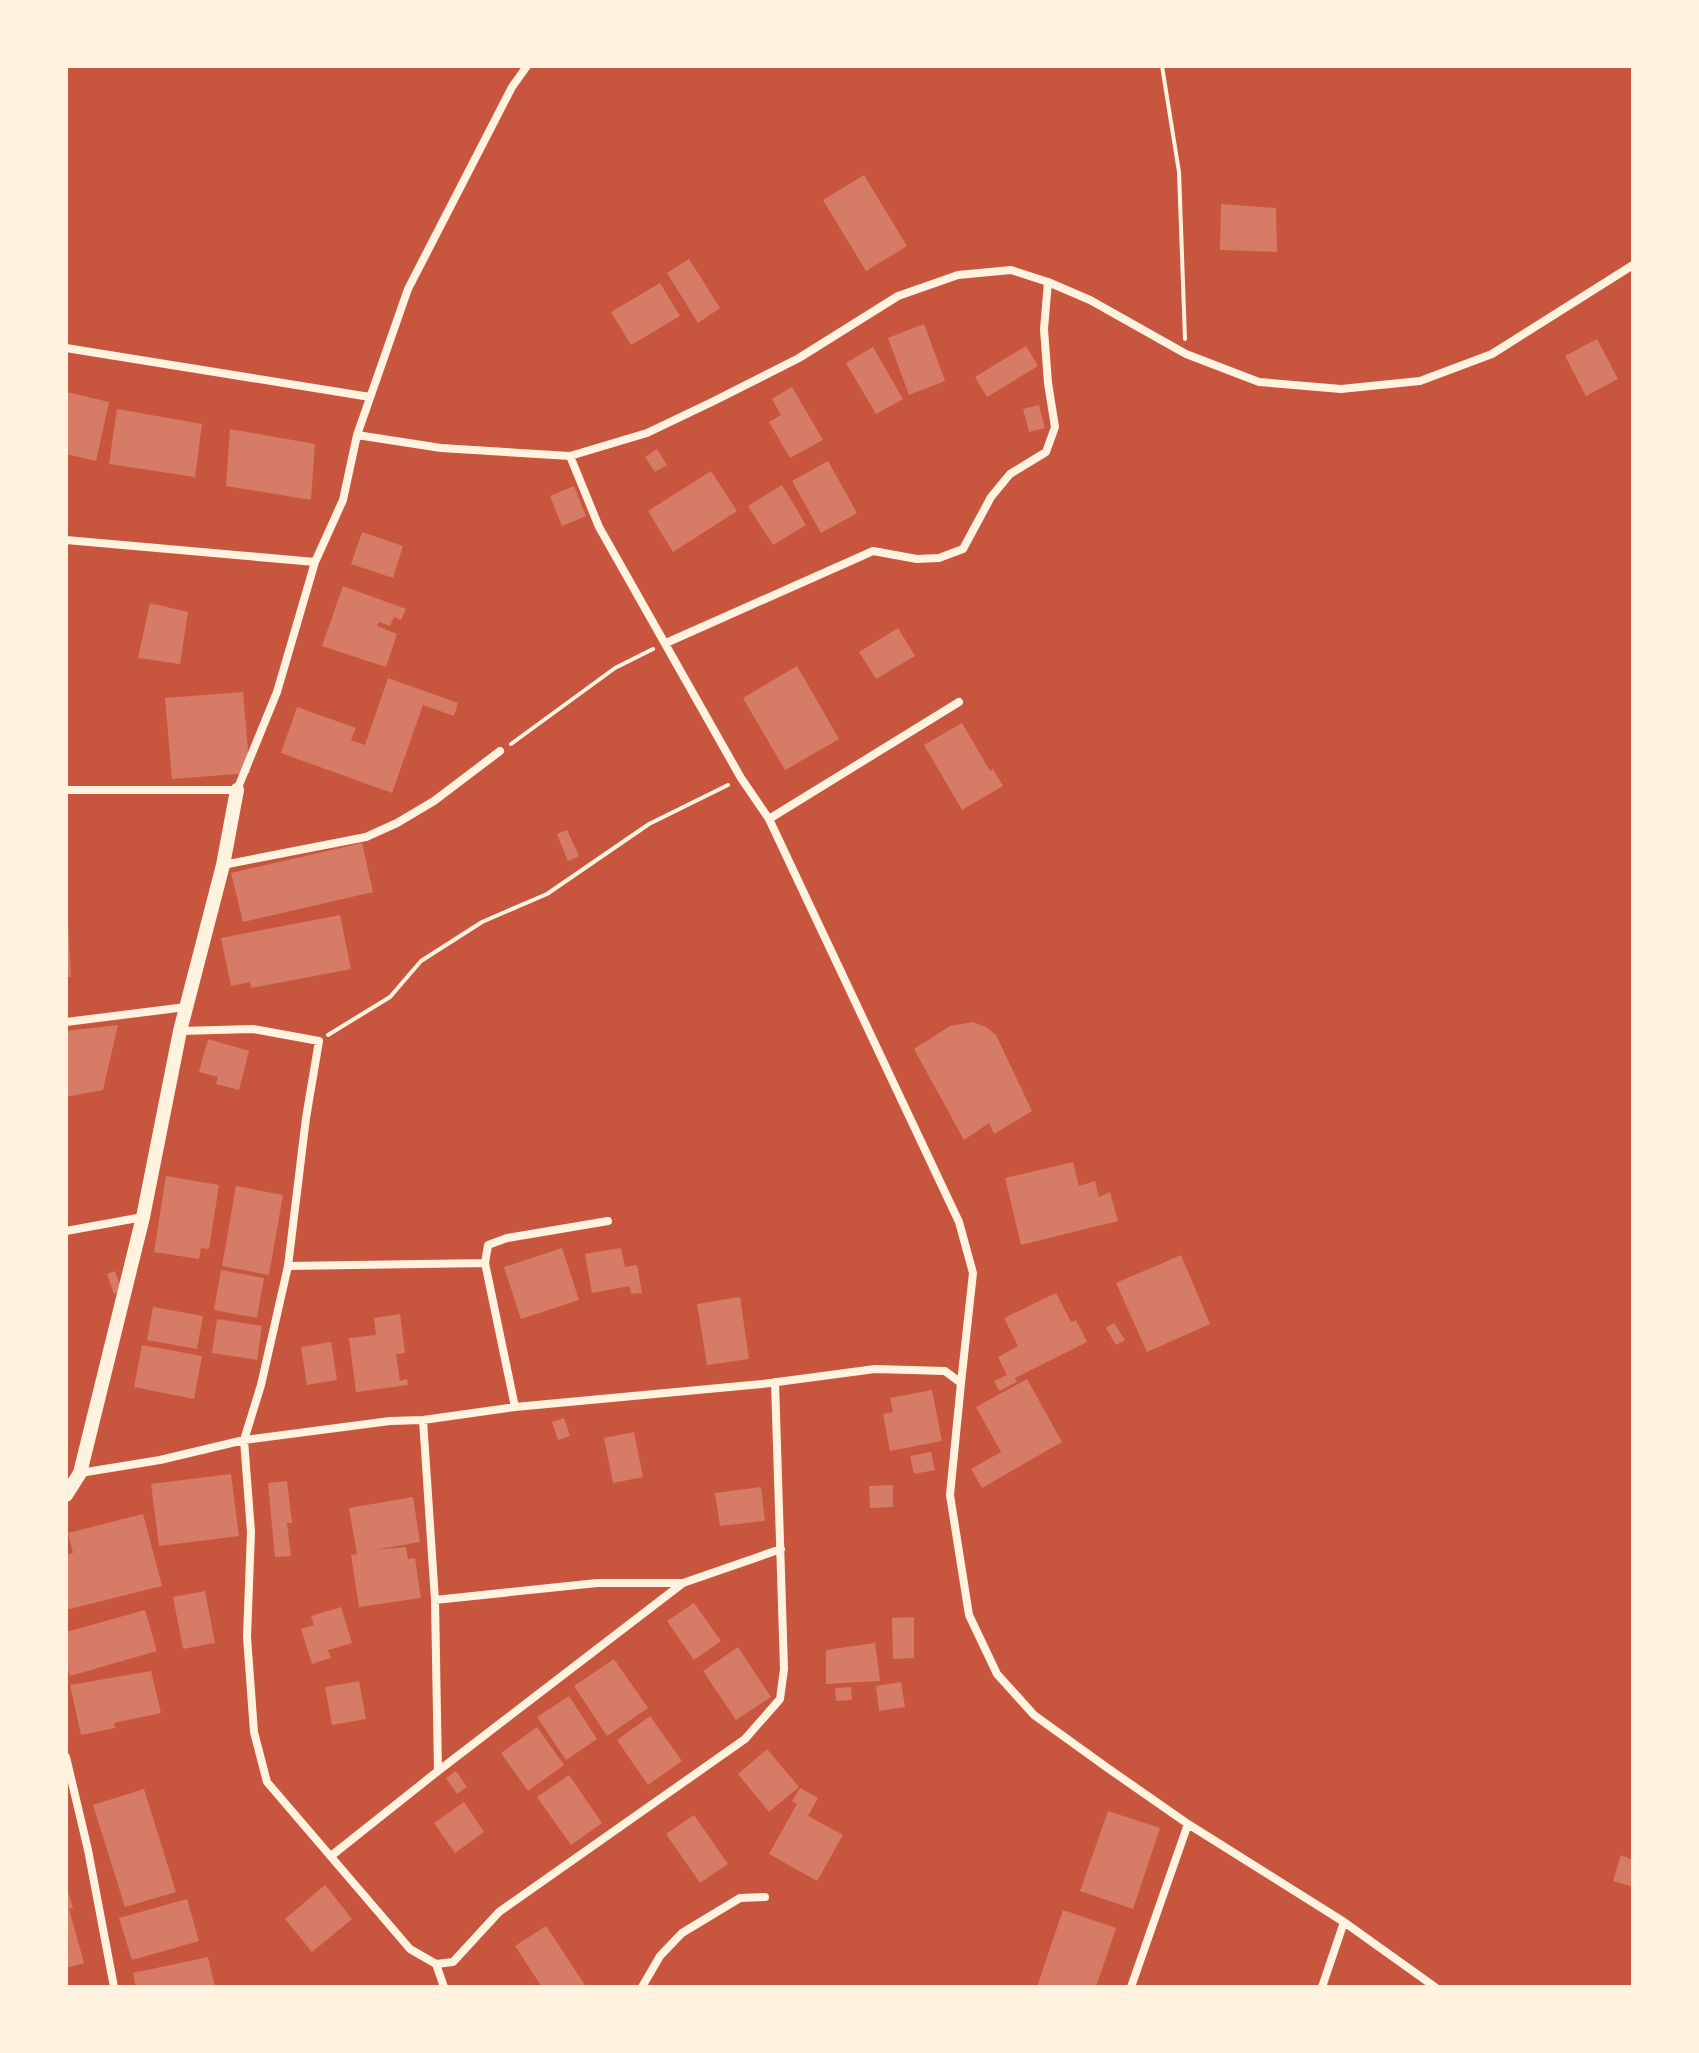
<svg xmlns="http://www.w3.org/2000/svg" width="1699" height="2053" font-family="'Alegreya Sans',sans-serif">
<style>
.building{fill:#d67c66}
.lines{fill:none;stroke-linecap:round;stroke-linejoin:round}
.path{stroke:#fff3e0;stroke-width:4}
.minor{stroke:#fff3e0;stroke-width:8}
.tertiary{stroke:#fff3e0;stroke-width:14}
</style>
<rect width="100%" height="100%" fill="#c8553d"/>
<path class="building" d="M864 175 907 246 866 271 823 200Z
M1221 204 1276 208 1277 252 1220 250Z
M689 259 720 308 698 323 667 273Z
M660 283 680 316 631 345 611 312Z
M924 324 945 381 909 395 888 338Z
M1597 339 1618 379 1586 396 1565 356Z
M1026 346 1038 366 987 397 975 377Z
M873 347 903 399 876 414 846 363Z
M792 387 823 440 790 458 769 422 781 415 772 399Z
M66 392 109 402 96 461 66 454Z
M1039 405 1045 428 1029 432 1023 409Z
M117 409 202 424 195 477 109 464Z
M230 429 315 444 311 500 226 486Z
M657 449 667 465 655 472 645 457Z
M828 461 857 513 821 533 792 481Z
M711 471 737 511 673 552 648 511Z
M782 485 806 525 773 545 748 506Z
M574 486 586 516 562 526 550 496Z
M362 532 403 546 393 578 351 564Z
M343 586 406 609 401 620 394 617 390 626 379 622 377 626 397 634 386 667 322 646Z
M150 603 188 612 180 664 138 658Z
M898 628 915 656 876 679 859 652Z
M797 666 839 739 785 770 743 698Z
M388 678 458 703 454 716 423 705 392 793 281 753 297 707 356 728 351 740 365 745Z
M243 692 250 773 172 779 165 698Z
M962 723 990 771 993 769 1003 786 962 810 924 745Z
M567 830 579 856 568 861 557 834Z
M362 843 373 892 243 922 231 873Z
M340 915 351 969 251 988 250 982 231 986 221 938Z
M66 919H68L71 977H66Z
M973 1022 986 1027 996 1035 1032 1111 994 1134 989 1123 964 1140 914 1049 950 1026Z
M118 1025 103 1090 66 1097V1031Z
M208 1039 249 1051 239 1090 216 1084 218 1077 199 1072Z
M1073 1162 1079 1186 1095 1181 1099 1197 1110 1192 1118 1221 1021 1245 1005 1178Z
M166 1176 219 1185 209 1249 201 1248 199 1259 154 1252Z
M236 1186 283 1195 269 1275 222 1266Z
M562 1248 579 1300 521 1319 504 1267Z
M621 1248 625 1267 637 1265 642 1293 631 1294 630 1286 592 1293 585 1254Z
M1181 1255 1210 1324 1147 1352 1116 1283Z
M221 1270 264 1278 257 1318 214 1310Z
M115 1271 122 1290 114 1294 107 1274Z
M1056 1293 1071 1322 1076 1320 1087 1342 1015 1378 1017 1382 999 1391 994 1381 1007 1375 998 1357 1018 1346 1004 1318Z
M740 1297 749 1359 707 1365 697 1304Z
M153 1307 203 1316 197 1349 147 1340Z
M400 1314 405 1353 396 1354 400 1381 407 1379 408 1385 356 1392 349 1338 376 1335 374 1318Z
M217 1319 262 1326 257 1360 212 1353Z
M1114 1323 1125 1340 1116 1345 1106 1328Z
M331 1342 337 1380 307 1385 301 1347Z
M142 1345 202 1356 194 1399 134 1387Z
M1027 1379 1062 1442 982 1488 971 1469 1001 1452 976 1407Z
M932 1390 942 1441 890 1451 883 1414 893 1412 890 1398Z
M564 1418 570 1436 558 1440 552 1422Z
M634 1432 643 1477 613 1483 604 1438Z
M931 1452 935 1470 914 1474 910 1456Z
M231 1474 239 1536 159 1546 151 1484Z
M287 1481 292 1523H287L291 1556 275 1557 268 1483Z
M893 1485V1507L870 1508 869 1486Z
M761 1487 765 1521 720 1526 715 1493Z
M413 1497 420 1542 374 1550 406 1547 408 1559 415 1558 421 1598 359 1607 351 1555 357 1554 349 1508Z
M143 1514 162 1586 66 1610V1555L73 1553 68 1533Z
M205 1591 215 1643 183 1649 173 1597Z
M694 1603 721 1641 694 1660 667 1621Z
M341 1607 352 1643 328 1650 331 1658 312 1664 301 1629 314 1625 311 1616Z
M145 1610 157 1651 70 1676 66 1663V1632Z
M914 1617V1658L893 1659 892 1618Z
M875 1643 880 1681 826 1684V1650Z
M738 1647 771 1697 736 1720 703 1671Z
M614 1659 648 1708 607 1736 574 1686Z
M151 1671 161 1713 114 1723 115 1728 81 1735 70 1685Z
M359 1681 366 1719 332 1725 325 1687Z
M901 1682 905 1707 879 1711 876 1686Z
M851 1687 852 1700 836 1701 835 1688Z
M569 1696 597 1739 566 1760 537 1717Z
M650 1716 682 1761 648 1785 617 1740Z
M537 1727 564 1765 528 1791 501 1753Z
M767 1749 799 1787 769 1812 738 1774Z
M456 1771 467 1787 457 1794 446 1778Z
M569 1775 602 1823 571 1845 537 1797Z
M800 1788 818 1798 808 1816 843 1835 817 1881 769 1854 797 1804 792 1801Z
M144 1789 176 1892 125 1907 93 1805Z
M464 1802 484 1832 455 1853 434 1823Z
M1108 1811 1160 1828 1133 1909 1080 1891Z
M694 1815 728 1864 700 1883 666 1834Z
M1621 1855 1633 1860V1887L1613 1881Z
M66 1885 73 1908 69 1909 84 1963 66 1968Z
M325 1885 352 1919 312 1952 285 1919Z
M187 1899 199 1941 132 1960 119 1918Z
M1063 1910 1116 1928 1096 1987H1037Z
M546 1926 585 1985 582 1987H542L515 1946Z
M208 1957 215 1987H136L133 1973Z"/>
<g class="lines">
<path class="path" d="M1162 66 1179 172 1185 339
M511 744 615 668 653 649
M328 1035 390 997 421 961 482 922 547 894 649 824 728 785"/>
<path class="minor" d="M66 348 370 397
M357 435 441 448 570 456 647 433 714 401 799 358 898 296 958 275 1011 270 1048 282 1090 300 1186 354 1259 382 1341 389 1420 381 1492 354 1633 265
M570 456 599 527 741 778 769 819 959 1222 973 1273 961 1383
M66 540 315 562
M666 643 873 551 917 559 939 558 963 549 991 497 1010 474 1046 452 1055 427 1048 383 1044 329 1048 282
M66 790H237L277 692 315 562 343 500 357 435 408 289 512 87 527 66
M769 819 959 702
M223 865 366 837 397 823 434 801 500 751
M66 1022 186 1007
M180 1031 253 1029 319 1041 306 1118 288 1266 261 1385 244 1440 251 1532 247 1637 254 1732 267 1782 410 1949 436 1964 453 1962 499 1912 745 1739 780 1699 784 1669 775 1382
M66 1231 143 1217
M288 1266 485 1263
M515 1407 485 1263 488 1245 507 1238 608 1221
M80 1473 160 1460 244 1440 390 1421 423 1420 515 1407 762 1384 875 1369 945 1371 961 1383 950 1495 969 1615 997 1674 1034 1715 1109 1769 1188 1824 1344 1922 1435 1987
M435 1600 597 1583H683
M66 1757 88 1850 114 1987
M438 1771 683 1583 781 1549
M331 1856 438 1771 435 1600 423 1420
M436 1964 444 1987
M642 1987 660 1956 682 1933 740 1898 765 1897
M1131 1987 1188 1824
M1322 1987 1344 1922"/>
<path class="tertiary" d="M66 1495 80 1473 143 1217 180 1031 223 865 237 790"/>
</g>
<rect width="1699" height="2053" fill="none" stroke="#fff3e0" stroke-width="136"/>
</svg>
